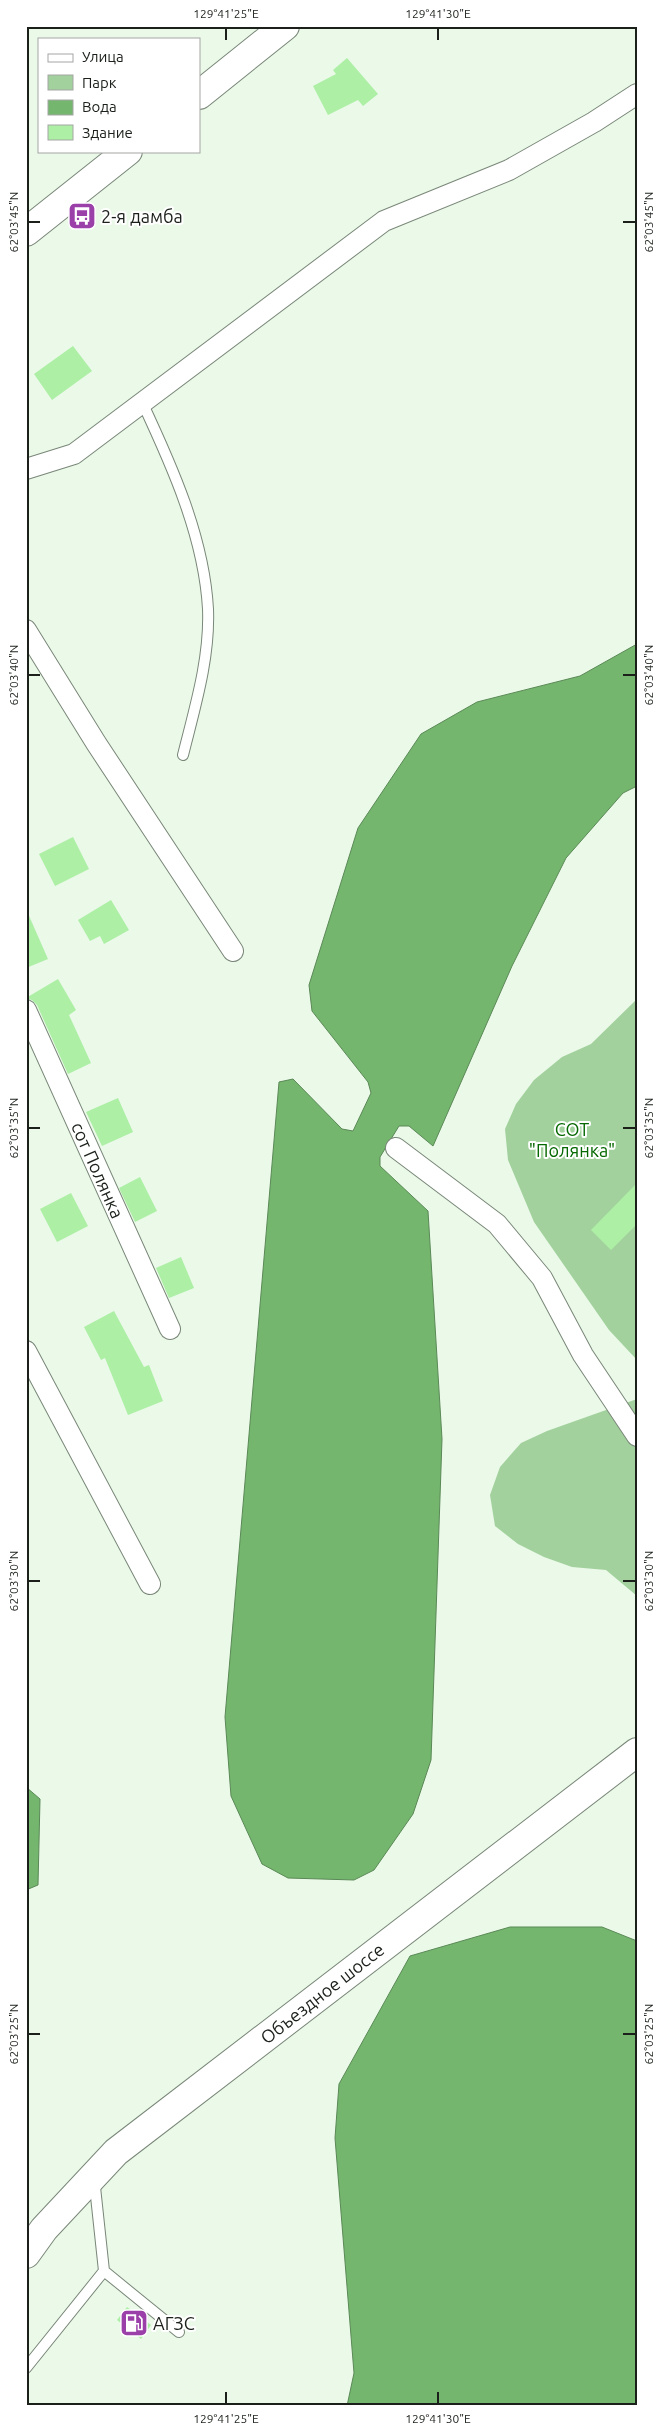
<svg xmlns="http://www.w3.org/2000/svg" width="663" height="2432" font-family="Ubuntu,sans-serif">
<style>
.green{fill:#a2d19d}
.water{fill:#75b66f;stroke:#5a8956}
.building{fill:#acefa5}
.lines{fill:none;stroke-linecap:round;stroke-linejoin:round}
.service-casing{stroke:#798778;stroke-width:12}
.minor-casing{stroke:#798778;stroke-width:22}
.secondary-casing{stroke:#798778;stroke-width:30}
.service{stroke:#fff;stroke-width:10}
.minor{stroke:#fff;stroke-width:20}
.secondary{stroke:#fff;stroke-width:28}
.ticks{fill:none;stroke:#1b201a;stroke-width:2}
.labels{text-anchor:middle;dominant-baseline:central;stroke-width:4;stroke-linejoin:round;paint-order:stroke}
.poi-label{font-size:18px;fill:#1b201a;stroke:#fff;text-anchor:start}
.park-label{font-size:18px;fill:#056801;stroke:#fff}
.street-label{font-size:18px;fill:#1b201a;stroke:#fff}
.neatline{fill:none;stroke:#1b201a;stroke-width:2}
.ticks-label{font-size:12px;text-anchor:middle;fill:#1b201a}
</style>
<rect width="100%" height="100%" fill="#eaf9e8"/>
<path class="green" d="M637 999V1360L609 1330 534 1222 508 1160 505 1129 516 1104 534 1080 562 1057 591 1044Z
M637 1399V1596L606 1570 572 1567 544 1557 518 1544 495 1526 490 1495 500 1467 521 1443 547 1431Z"/>
<path class="water" d="M637 644V786L623 793 566 858 512 966 433 1146 409 1126H399L380 1157V1166L428 1211 442 1439 431 1760 413 1814 374 1870 354 1880 288 1878 262 1864 231 1796 225 1717 279 1082 293 1079 342 1129 353 1131 371 1093 368 1082 312 1011 309 985 358 828 421 734 477 702 580 676Z
M26 1787 40 1799 38 1885 26 1890Z
M510 1927H602L637 1941V2406H347L354 2373 335 2138 339 2084 410 1956Z"/>
<path class="building" d="M347 58 378 94 363 106 358 100 328 115 313 86 336 74 333 70Z
M73 346 92 371 52 400 34 374Z
M73 837 89 869 55 886 39 854Z
M111 900 129 930 104 944 100 936 90 941 78 920Z
M26 909 48 959 26 968Z
M58 979 76 1010 69 1015 91 1063 68 1074 37 1005 32 1000 26 998Z
M118 1098 133 1132 102 1146 86 1112Z
M140 1177 157 1211 135 1222 119 1188Z
M637 1183V1224L611 1250 591 1230Z
M71 1193 88 1226 57 1242 40 1209Z
M181 1257 194 1288 169 1298 156 1268Z
M114 1311 144 1367 149 1365 163 1401 128 1415 105 1358 101 1360 84 1327Z
M127 2307 151 2325 141 2339 117 2320Z"/>
<g class="lines">
<defs>
<path id="service" d="M142 402C172 466 204 537 208 609 210 658 195 707 183 755
M104 2271 179 2332
M26 2368 104 2271 95 2187 97 2181"/>
<path id="minor" d="M26 469 74 454 384 221 509 170 594 122 637 94
M26 630 96 743 233 951
M26 1010 170 1329
M396 1148 497 1224 542 1278 583 1355 637 1436
M26 1351 150 1584"/>
<path id="secondary" d="M199 95 285 26
M26 232 128 151
M26 2254 44 2229 116 2152 637 1752"/>
</defs>
<use href="#service" class="service-casing"/>
<use href="#minor" class="minor-casing"/>
<use href="#secondary" class="secondary-casing"/>
<use href="#service" class="service"/>
<use href="#minor" class="minor"/>
<use href="#secondary" class="secondary"/>
</g>
<path class="ticks" d="M226 28V40M438 28V40M28 222H40M623 222H636M28 675H40M623 675H636M28 1128H40M623 1128H636M28 1581H40M623 1581H636M28 2034H40M623 2034H636M226 2392V2404M438 2392V2404"/>
<defs>
<symbol id="bus-square" viewBox="-11 -11 22 22"><rect x="-9" y="-9" width="18" height="18" rx="4" fill="#9b3fa9" stroke="#fff"/><path d="M-5-6H5V4H4V6H2V4H-2V6H-4V4H-5ZM-3.5-4V0h7V-4ZM-3.5 1.2v1.5H-2V1.2ZM2 1.2v1.5H3.5V1.2Z" fill="#fff"/></symbol>
<symbol id="fuel-square" viewBox="-11 -11 22 22"><rect x="-9" y="-9" width="18" height="18" rx="4" fill="#9b3fa9" stroke="#fff"/><path d="M-5.5-6h7V0h2V4h1.3V-2.5L3-4.5l.8-.8L6-3V5H2.5V1h-1V6h-7ZM-4.2-4.7v3.2H.2V-4.7Z" fill="#fff"/></symbol>
</defs>
<g fill-rule="evenodd">
<use href="#bus-square" x="66" y="200" width="32" height="32"/>
<use href="#fuel-square" x="118" y="2307" width="32" height="32"/>
</g>
<g class="labels">
<g class="poi-label">
<text x="101" y="216">2-я дамба</text>
<text x="153" y="2323">АГЗС</text>
</g>
<g class="park-label">
<text x="572" y="1129">СОТ<tspan x="572" dy="21">"Полянка"</tspan></text>
</g>
<g class="street-label">
<text transform="translate(98 1170) rotate(66)">сот Полянка</text>
<text transform="translate(322 1993) rotate(-38)">Объездное шоссе</text>
</g>
</g>
<rect width="663" height="2432" fill="none" stroke="#ffffff" stroke-width="55"/>
<rect x="38" y="38" width="162" height="115" fill="#ffffff" stroke="#a4a6a3"/>
<rect x="48" y="54" width="25" height="8" fill="#ffffff" stroke="#a4a6a3"/>
<text x="82" y="62" font-size="15" fill="#1b201a">Улица</text>
<rect x="48" y="75" width="25" height="15" fill="#a2d19d" stroke="#a4a6a3"/>
<text x="82" y="88" font-size="15" fill="#1b201a">Парк</text>
<rect x="48" y="100" width="25" height="15" fill="#75b66f" stroke="#a4a6a3"/>
<text x="82" y="112" font-size="15" fill="#1b201a">Вода</text>
<rect x="48" y="125" width="25" height="15" fill="#acefa5" stroke="#a4a6a3"/>
<text x="82" y="138" font-size="15" fill="#1b201a">Здание</text>
<rect x="28" y="28" width="608" height="2376" class="neatline"/>
<g class="ticks-label">
<text x="226" y="18">129°41'25"E</text>
<text x="438" y="18">129°41'30"E</text>
<text transform="translate(14 222) rotate(-90)" y="4">62°03'45"N</text>
<text transform="translate(649 222) rotate(-90)" y="4">62°03'45"N</text>
<text transform="translate(14 675) rotate(-90)" y="4">62°03'40"N</text>
<text transform="translate(649 675) rotate(-90)" y="4">62°03'40"N</text>
<text transform="translate(14 1128) rotate(-90)" y="4">62°03'35"N</text>
<text transform="translate(649 1128) rotate(-90)" y="4">62°03'35"N</text>
<text transform="translate(14 1581) rotate(-90)" y="4">62°03'30"N</text>
<text transform="translate(649 1581) rotate(-90)" y="4">62°03'30"N</text>
<text transform="translate(14 2034) rotate(-90)" y="4">62°03'25"N</text>
<text transform="translate(649 2034) rotate(-90)" y="4">62°03'25"N</text>
<text x="226" y="2423">129°41'25"E</text>
<text x="438" y="2423">129°41'30"E</text>
</g>
</svg>
